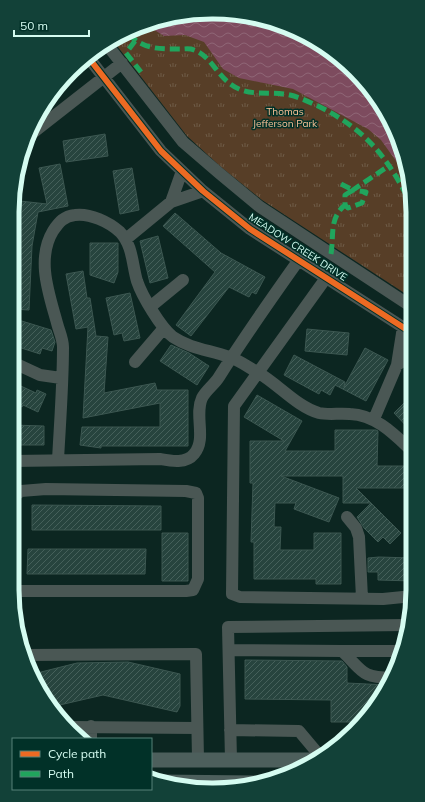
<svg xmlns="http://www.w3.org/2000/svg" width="425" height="802" font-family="Mulish,sans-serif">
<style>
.park{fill:url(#park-tufts)}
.water{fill:url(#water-waves)}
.building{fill:url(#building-hatch);stroke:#3c5751}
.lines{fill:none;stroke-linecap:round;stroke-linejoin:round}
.minor{stroke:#4a5754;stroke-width:12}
.major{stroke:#4d5f5c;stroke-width:15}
.quiet{stroke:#20a55d;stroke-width:5;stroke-dasharray:10 5;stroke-linecap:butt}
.cycleway-casing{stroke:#013128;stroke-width:8}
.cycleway{stroke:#ed6a23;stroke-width:6}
.labels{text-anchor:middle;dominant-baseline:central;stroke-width:3;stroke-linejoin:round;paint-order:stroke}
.park-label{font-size:10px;fill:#fec398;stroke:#013128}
.street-label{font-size:10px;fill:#d5fcf1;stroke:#013128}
.rim{fill:none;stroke:#d5fcf1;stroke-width:5}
</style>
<defs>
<pattern id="park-tufts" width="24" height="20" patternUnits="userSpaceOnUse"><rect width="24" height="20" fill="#573e27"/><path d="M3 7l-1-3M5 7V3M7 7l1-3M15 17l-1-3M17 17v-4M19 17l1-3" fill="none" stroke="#6e5b47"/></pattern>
<pattern id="water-waves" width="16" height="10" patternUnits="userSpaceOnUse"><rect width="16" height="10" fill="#7d4b5e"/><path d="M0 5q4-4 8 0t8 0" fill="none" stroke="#8f6676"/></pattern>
<pattern id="building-hatch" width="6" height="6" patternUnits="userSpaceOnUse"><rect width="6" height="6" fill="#27443e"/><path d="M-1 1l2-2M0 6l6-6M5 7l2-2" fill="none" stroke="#45605a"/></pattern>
</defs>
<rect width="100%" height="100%" fill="#0c2621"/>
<path class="park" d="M226 12 301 33 345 62 379 101 398 136 411 186 412 298 262 200 221 167 187 136 114 42 148 23Z"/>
<path class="water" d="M226 12 301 33 345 62 379 101 398 136 409 179 381 140 368 129 293 89 239 78 223 69 204 42 185 35 164 36 145 24 148 23Z"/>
<path class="building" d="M105 134 108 156 66 162 63 141Z
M60 164 68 206 38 212 32 246 29 310 12 309V253L20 201 47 204 39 168Z
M132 168 139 210 120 214 113 171Z
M175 213 221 253 265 277 256 294 252 292 249 297 229 287 191 336 176 325 215 272 163 226Z
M158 236 168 278 150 283 140 241Z
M90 243H118V272L114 283 90 275Z
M83 271 87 298H90L96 336 108 337 104 393 155 383 157 390H188V446H101V448L80 445 82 427H160V403L83 418 88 327 76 329 66 274Z
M130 293 140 338 124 341 122 333 114 335 106 298Z
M12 318 51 330 55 342 52 351 42 348 40 354 12 345Z
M307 329 349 333 347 355 305 351Z
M171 345 189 353 209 366 197 385 160 361Z
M365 348 388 360 366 401 335 385 330 395 321 390 319 394 284 375 294 355 345 382 344 387Z
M12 382 36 393 37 390 46 394 38 412 23 405 22 407 12 402Z
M257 395 302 421 285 451H335V430H376L378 431 377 466H412V488H356L371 503H343V476H281L339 498 329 522 294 509 296 503H275L274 527H281L280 550H314V533H341V584H316V579H254V542H251L253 483H250V441H284L244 417Z
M412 395V432L394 413Z
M12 425 44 426V445H12Z
M371 503 401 533 390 544 383 537 378 542 364 528 357 517Z
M32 505 161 506V530H32Z
M162 533H188V581H162Z
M28 549H146L145 574H27Z
M379 557 412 558 413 581 378 580V572H368V558Z
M245 660 342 661 347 667V683L387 685 359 722H331V700L245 699Z
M128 662 180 674V706L177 712 103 695 51 707 33 674 77 663Z"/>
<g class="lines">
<path class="minor" d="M108 46 183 142 219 173 260 207 412 307
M88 57 161 151 203 191 250 229 412 333
M30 135 122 63
M171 202 182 171
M126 239 171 202 203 191
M326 278 234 406 232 594 240 597 383 599 413 596
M150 307 183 280
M403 327 397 365 412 355
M12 362 40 375 61 378
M135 362 164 328
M374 419 397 365
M58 460C60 422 63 384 63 347 63 339 59 331 57 323 49 294 36 259 53 231 59 222 64 216 75 215 90 213 109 222 120 232 133 246 132 264 137 281 142 296 161 328 173 337 191 349 210 350 229 357 239 360 248 367 257 372 277 383 297 407 319 413 328 415 340 413 350 414 376 415 394 434 412 451
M12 461 160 459C171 461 186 464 194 454 207 439 194 415 202 398 206 390 215 384 219 377 244 337 271 299 298 261
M12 504 13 497 21 491 46 489 186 491 196 493 198 498V579L193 590 186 591H12
M347 517 356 528 359 537 362 598
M229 650 342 651C364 672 360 677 392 678
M342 651H399
M23 655 196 654 198 759
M70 727 197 728
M230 730 299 731 320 756
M91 739V726
M231 760 228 627 407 625"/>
<path class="major" d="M151 760H313
M158 782 255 783"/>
<path class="quiet" d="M129 34C143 50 161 49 182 49 185 49 190 48 194 50 212 56 219 81 239 89 255 96 273 91 290 95 299 97 309 102 318 106 365 129 389 158 411 205
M135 41 126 53 141 72
M341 184 353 190 345 195V205L348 208 362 203 366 192 353 190 390 165
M331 254C334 236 329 218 345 205"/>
<defs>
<path id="cycleway" d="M88 57 161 151 203 191 250 229 412 333"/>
</defs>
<use href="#cycleway" class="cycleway-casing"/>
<use href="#cycleway" class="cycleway"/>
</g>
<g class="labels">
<g class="park-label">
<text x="285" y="111">Thomas<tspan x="285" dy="12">Jefferson Park</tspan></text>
</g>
<g class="street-label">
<text transform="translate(298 247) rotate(33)">MEADOW CREEK DRIVE</text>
</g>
</g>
<path d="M0 0H425V802H0ZM212 19H213A193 193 0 0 1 406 212V590A193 193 0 0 1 213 783H212A193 193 0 0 1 19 590V212A193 193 0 0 1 212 19Z" fill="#124138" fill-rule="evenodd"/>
<path class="rim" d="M212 19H213A193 193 0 0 1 406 212V590A193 193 0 0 1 213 783H212A193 193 0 0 1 19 590V212A193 193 0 0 1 212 19Z"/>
<rect x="12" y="738" width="140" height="52" fill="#013128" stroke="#568278"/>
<rect x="20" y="751" width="20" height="6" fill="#ed6a23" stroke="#568278"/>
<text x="48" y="758" font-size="12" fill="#d5fcf1">Cycle path</text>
<rect x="20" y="771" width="20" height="6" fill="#20a55d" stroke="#568278"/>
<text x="48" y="778" font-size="12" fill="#d5fcf1">Path</text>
<path d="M14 30v6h75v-6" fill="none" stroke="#d5fcf1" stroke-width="2"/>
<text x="20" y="30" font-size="12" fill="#d5fcf1" stroke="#013128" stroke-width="3" paint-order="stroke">50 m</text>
</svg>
